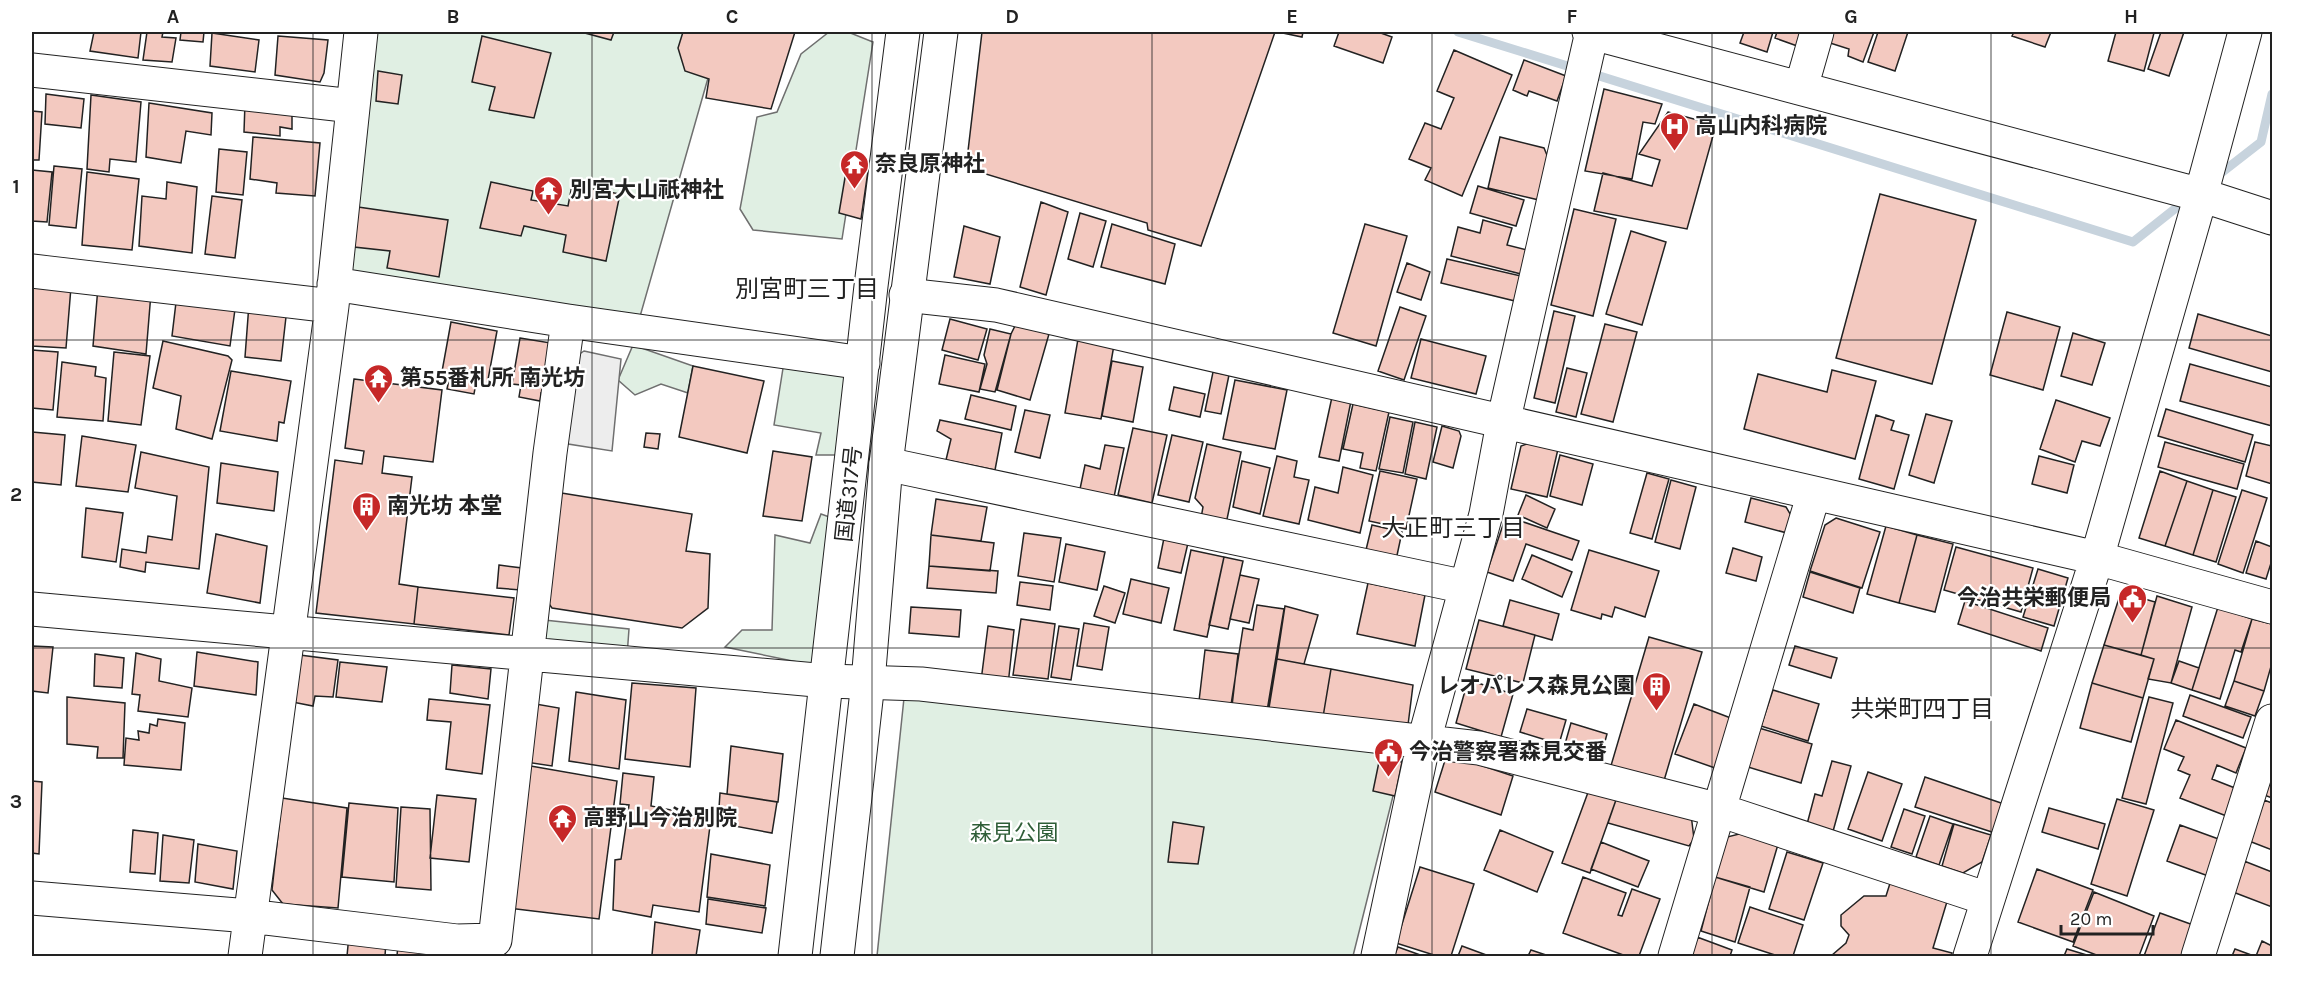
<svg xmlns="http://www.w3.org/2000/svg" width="2304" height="988" font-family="Karla,'Noto Sans JP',sans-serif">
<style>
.green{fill:#e0efe3;stroke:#6f6f6f;stroke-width:1.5}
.parking{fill:#ededed;stroke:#6f6f6f;stroke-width:1.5}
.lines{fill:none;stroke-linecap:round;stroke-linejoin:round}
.stream{stroke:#c7d3dd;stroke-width:9}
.building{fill:#f3c9c0;stroke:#222;stroke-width:1.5}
.minor-casing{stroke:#222;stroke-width:35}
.highway-casing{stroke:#222;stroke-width:35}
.minor{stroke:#fff;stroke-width:33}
.highway{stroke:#fff;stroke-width:33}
.grid{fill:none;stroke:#222;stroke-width:1.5;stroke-opacity:0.55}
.labels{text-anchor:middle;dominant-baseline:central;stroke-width:4.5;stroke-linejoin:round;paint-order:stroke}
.poi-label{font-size:22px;font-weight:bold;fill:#222;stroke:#fff;text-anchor:start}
.street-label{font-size:22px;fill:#222;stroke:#fff}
.park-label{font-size:22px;fill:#2f5e38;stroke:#fff}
.neighbourhood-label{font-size:24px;fill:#222;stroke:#fff}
.neatline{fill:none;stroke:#222;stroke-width:2}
.grid-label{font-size:20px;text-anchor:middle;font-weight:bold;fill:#222}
</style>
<rect width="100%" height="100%" fill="#fff"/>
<path class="green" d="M374 32H703L720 36 639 320 337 274Z
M829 32H848L873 42 842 239 753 230 740 209 757 117 777 112 801 54Z
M633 345 693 366 688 393 661 384 635 395 618 380Z
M784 362 859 373 849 455H816L821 433 774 425Z
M821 514 835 519 817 666 725 647 742 630H772L775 535 810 543Z
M544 620 629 629 627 656 537 638Z
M904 698 1397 750 1403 756 1353 956H877Z"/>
<path class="parking" d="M584 351 621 359 612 451 562 443 571 360Z"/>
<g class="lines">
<path class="stream" d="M1458 32 2133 242 2186 200
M2216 177 2261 142 2272 94"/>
</g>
<path class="building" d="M94 32H141L138 58 90 51Z
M147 32H163L162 37 176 38 172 62 143 60Z
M181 32H204L203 42 180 40Z
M581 32H614L611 40Z
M683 32H795L771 109 706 98 709 79 685 71 678 48Z
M982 32H1275L1201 246 1148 230 1147 223 966 168Z
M1278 32H1303L1302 37Z
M1339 32H1378L1392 37 1383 63 1334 46Z
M1744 32H1773L1767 52 1740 43Z
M1777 32H1805L1800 47 1775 38Z
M1831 32H1874L1863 62 1848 56 1849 49 1827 42Z
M1878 32H1908L1895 71 1868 62Z
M2014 32H2051L2045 47 2012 36Z
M2116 32 2154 33 2144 71 2108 61Z
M2161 32H2184L2169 76 2148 69Z
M212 33 259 40 255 72 210 66Z
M278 36 328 40 324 73 320 82 275 75Z
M482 36 551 53 534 118 489 110 495 87 472 82Z
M1454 50 1512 75 1462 196 1425 180 1431 168 1409 159 1425 123 1441 129 1454 98 1437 91Z
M1524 60 1566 76 1557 101 1529 91 1527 96 1513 90Z
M378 71 402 75 398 104 376 101Z
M1604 89 1662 104 1655 124 1643 122 1632 179 1585 171Z
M46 94 84 99 81 128 45 124Z
M91 95 141 102 136 162 110 159 109 172 87 169Z
M149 103 212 113 211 135 186 131 181 163 146 157Z
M245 103 292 109V129L280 127V136L244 132Z
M32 111 42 112 39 160H32Z
M1668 112 1716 125 1687 229 1594 211 1603 173 1652 186 1660 160 1639 154Z
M253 137 320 143 315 196 276 193 277 183 250 179Z
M1500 137 1544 148 1549 160 1539 200 1488 188Z
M219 149 247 152 243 195 216 192Z
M848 160 869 164 861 219 839 213Z
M54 166 82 169 76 228 49 225Z
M32 170 52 172 47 222 32 221Z
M87 172 139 179 132 250 82 245Z
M167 182 197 187 192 253 139 246 142 196 166 199Z
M491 182 533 191 531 200 568 206 572 185 620 194 606 261 563 252 566 235 524 226 521 236 480 228Z
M1478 186 1524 200 1516 226 1470 213Z
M1880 194 1976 220 1932 384 1836 358Z
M212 196 242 200 235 258 205 254Z
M1041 202 1068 212 1046 295 1020 287Z
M358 207 448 220 439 277 387 268 390 251 354 247Z
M1574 209 1616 219 1593 316 1551 305Z
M1080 213 1106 221 1093 267 1068 259Z
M1483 220 1512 228 1507 245 1527 250 1521 274 1451 256 1458 227 1480 233Z
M1112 224 1175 244 1165 284 1101 267Z
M1365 224 1407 236 1376 346 1333 333Z
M964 226 1000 237 990 284 954 277Z
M1631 231 1666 242 1642 325 1606 314Z
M1447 259 1521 276 1515 301 1441 283Z
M1407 263 1430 272 1421 300 1397 292Z
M32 280 71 287 66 348 32 346Z
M98 287 151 293 146 354 93 346Z
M177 294 236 302 230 346 172 336Z
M249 304 287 308 281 361 245 357Z
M1400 307 1426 316 1404 380 1378 371Z
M1554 311 1575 316 1555 403 1534 398Z
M2007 312 2060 327 2043 390 1990 375Z
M2198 314 2272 336V372L2189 348Z
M950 319 987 329 978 360 942 350Z
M451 322 497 331 487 385 476 383 474 394 447 389 449 379 441 377Z
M1016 324 1049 334 1030 400 997 390 1011 334Z
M1605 324 1637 332 1613 422 1581 414Z
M990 329 1011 334 995 392 980 389 987 364 984 355Z
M2073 333 2105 343 2092 385 2061 376Z
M520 338 557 344 549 395 541 393 540 401 519 397 521 385 512 384Z
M1078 339 1114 345 1101 419 1065 413Z
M1421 339 1486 356 1476 394 1411 378Z
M163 341 228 356 232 360 212 439 176 429 181 396 153 388Z
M32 350 58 352 53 410 32 408Z
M114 352 150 356 141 425 108 421Z
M945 355 985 364 979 392 939 384Z
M1112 361 1143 367 1133 422 1102 416Z
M62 362 96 367 95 376 106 378 103 421 57 417Z
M2190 364 2272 387V426L2180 401Z
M693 366 764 381 747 453 679 437Z
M1567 368 1587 373 1576 417 1556 412Z
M1832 370 1876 381 1855 459 1744 429 1758 374 1827 392Z
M231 371 291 381 284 423 279 422 277 441 220 431Z
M1213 372 1229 375 1221 414 1205 411Z
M354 379 442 390 433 462 384 456 382 473 412 477 399 584 418 587 414 624 316 613 335 460 362 464 364 451 345 448Z
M1235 380 1287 390 1275 449 1223 439Z
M1174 387 1205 394 1200 417 1169 410Z
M971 395 1016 406 1011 430 965 419Z
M1332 397 1351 401 1339 461 1319 457Z
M2056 400 2110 418 2100 446 2082 441 2075 462 2040 449Z
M1353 404 1389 412 1376 471 1360 468 1363 453 1343 449Z
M2166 409 2253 435 2245 462 2158 436Z
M1025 410 1050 415 1040 458 1015 452Z
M1926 414 1952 421 1934 483 1909 475Z
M1876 415 1894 421 1891 430 1909 435 1894 489 1859 479Z
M1390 417 1413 422 1403 473 1379 469Z
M940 420 1002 433 995 470 946 460 951 439 937 431Z
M1415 422 1437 427 1426 479 1405 474Z
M1442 426 1459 431 1461 436 1453 468 1433 462Z
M1133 428 1167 435 1152 503 1118 495Z
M32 432 65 435 61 485 32 482Z
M646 433 660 434 658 449 644 447Z
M1172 435 1203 442 1189 502 1158 495Z
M82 436 136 445 128 492 76 486Z
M1532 442 1558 449 1547 497 1511 489 1521 446Z
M2165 442 2244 464 2237 489 2158 467Z
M2255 442 2272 446V484L2246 476Z
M1207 444 1241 452 1226 524 1201 518 1203 507 1195 498Z
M1105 445 1124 448 1114 497 1080 489 1085 465 1100 469Z
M773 451 812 457 802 521 763 516Z
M141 452 209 467 199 569 146 562 145 572 120 567 122 549 146 553 148 536 172 540 177 496 135 488Z
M1560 455 1593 464 1582 505 1550 496Z
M1277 456 1297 461 1294 477 1309 480 1299 524 1263 516Z
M2039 456 2074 465 2067 493 2032 484Z
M1242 461 1270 468 1260 514 1233 507Z
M221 463 278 472 274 511 217 503Z
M1343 467 1373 475 1360 533 1308 520 1315 487 1338 493Z
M1380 471 1417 479 1406 529 1369 521Z
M2160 471 2187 481 2165 546 2139 538Z
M1647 473 1669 479 1652 539 1630 533Z
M1671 480 1696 487 1680 549 1655 542Z
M2187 481 2213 490 2193 555 2165 546Z
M2213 490 2236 497 2216 562 2193 555Z
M2242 490 2267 498 2243 573 2218 564Z
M549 491 692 514 686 551 710 554 708 608 682 628 552 608 539 590Z
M1526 495 1555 509 1547 528 1518 515Z
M1751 498 1786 507 1792 517 1787 533 1745 522Z
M936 499 987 507 981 541 931 535Z
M86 508 123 513 116 562 82 557Z
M1506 516 1579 541 1572 560 1526 544 1513 581 1487 572Z
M1836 518 1880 532 1862 588 1810 571 1825 525Z
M1372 525 1402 532 1396 560 1365 554Z
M1886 526 1917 535 1899 603 1867 594Z
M1024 533 1061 538 1054 582 1018 576Z
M216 534 267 546 260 603 207 593Z
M931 535 994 543 990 571 929 566Z
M1917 535 1953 544 1935 612 1899 603Z
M1164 538 1188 543 1181 573 1158 568Z
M2256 541 2272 547V560L2266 579 2246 573Z
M1066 544 1105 552 1097 590 1059 582Z
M1956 547 2033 568 2021 612 1944 590Z
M1733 548 1762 557 1756 581 1726 573Z
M1191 550 1224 557 1207 637 1174 630Z
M1589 550 1659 571 1645 617 1615 607 1612 617 1602 614 1601 619 1571 610Z
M1532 555 1572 572 1562 597 1522 579Z
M1224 557 1243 561 1228 629 1209 625Z
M499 565 522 568 521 590 497 588Z
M929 566 998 571 996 593 927 588Z
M2038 569 2068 578 2054 626 2023 617Z
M1810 572 1860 588 1853 613 1803 597Z
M1240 575 1259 579 1249 623 1230 619Z
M1131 579 1169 588 1161 623 1123 614Z
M1020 582 1053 586 1050 610 1017 605Z
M1368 583 1425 595 1415 646 1357 634Z
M1104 586 1125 593 1115 623 1094 616Z
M418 587 514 598 509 635 414 624Z
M2121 592 2155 602 2141 655 2104 645Z
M2157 596 2192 607 2171 683 2148 679 2154 659 2141 655Z
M1510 600 1559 614 1552 640 1503 626Z
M1965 601 2048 628 2041 651 1958 624Z
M1257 605 1284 609 1267 711 1231 705 1243 628 1253 630Z
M1285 606 1318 615 1304 664 1277 659Z
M911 607 961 610 959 637 909 633Z
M2218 607 2252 619 2241 652 2235 650 2220 699 2192 690Z
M1021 619 1055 624 1048 679 1013 675Z
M2252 619 2272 624V663L2264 691 2234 681Z
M1479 620 1535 635 1523 683 1466 669Z
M1084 623 1109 627 1102 670 1077 666Z
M988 626 1014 630 1008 685 981 681Z
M1059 626 1079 629 1071 680 1051 677Z
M1649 637 1702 652 1663 784 1610 769Z
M2104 645 2154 659 2143 698 2092 683Z
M32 646 53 647 48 693 32 691Z
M1795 646 1837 658 1831 678 1789 665Z
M1205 650 1238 654 1232 706 1199 701Z
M197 652 258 662 256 695 194 686Z
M136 653 161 659 159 681 192 688 188 717 138 711 140 695 132 694Z
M95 654 124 658 122 688 94 686Z
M292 654 338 660 333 697 315 696 313 706 287 701Z
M1277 659 1331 669 1323 717 1269 708Z
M2179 661 2199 668 2192 690 2171 683Z
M340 662 387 667 382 702 336 697Z
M452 665 491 669 488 699 450 693Z
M1331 669 1413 685 1408 725 1323 717Z
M1468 680 1513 694 1501 737 1456 723Z
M2234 681 2264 691 2255 716 2225 706Z
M632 683 696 688 690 767 625 759Z
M2092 683 2143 698 2131 742 2080 728Z
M1773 690 1819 704 1808 741 1761 726Z
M576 692 626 700 619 769 569 761Z
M2190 695 2251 717 2243 738 2183 716Z
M67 697 125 703 123 758H97L98 747 67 744Z
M2149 697 2173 703 2146 804 2122 798Z
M429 699 490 705 482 774 446 769 451 722 427 720Z
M524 702 559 708 552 766 519 761Z
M1694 704 1736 720 1718 769 1675 754Z
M1527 709 1566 720 1559 744 1520 732Z
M158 719 185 723 181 770 124 765 126 738 139 740 138 731 149 733 150 724 157 726Z
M2176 720 2246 748 2236 773 2217 765 2212 779 2240 790 2229 817 2180 798 2190 775 2178 770 2184 757 2164 749Z
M1571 723 1607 734 1601 756 1565 744Z
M1759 728 1812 744 1801 783 1748 767Z
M731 746 783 754 778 802 727 794Z
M1447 754 1513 776 1501 815 1435 792Z
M1380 757 1402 762 1395 796 1373 791Z
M1832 761 1851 766 1832 835 1806 828 1815 794 1822 796Z
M525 765 617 781 599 919 508 908Z
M2272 771V798L2259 793Z
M1868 772 1902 784 1882 841 1848 829Z
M623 773 654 777 651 806 711 818 699 912 653 905 651 917 613 910 615 860 621 859 629 805 620 804Z
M1925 777 2004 804 1995 833 1915 807Z
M32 781 42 782 39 854 32 853Z
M1590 787 1617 797 1590 873 1562 863Z
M720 793 777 802 772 833 718 823Z
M437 795 476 799 469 862 430 858Z
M1617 797 1691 814 1694 839 1689 846 1608 823Z
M282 798 347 808 338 908 283 904 272 890Z
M2117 799 2154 810 2127 896 2091 884Z
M2264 800 2272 803V850L2249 841Z
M349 803 398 808 394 882 342 877Z
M401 807 430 809 431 890 396 887Z
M2049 808 2105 824 2098 849 2042 832Z
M1904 809 1925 816 1912 854 1891 847Z
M1930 816 1953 824 1939 865 1916 857Z
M1173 822 1204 827 1198 864 1168 862Z
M1954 824 1991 835 1982 862 1963 873 1942 866Z
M2180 825 2224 841 2211 877 2167 861Z
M133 830 158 833 155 874 130 872Z
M1500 830 1553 852 1537 892 1484 870Z
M1747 832 1779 841 1764 892 1715 877 1727 837Z
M163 835 194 840 189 883 160 881Z
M1601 842 1649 861 1638 887 1591 869Z
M198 844 237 851 233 889 195 882Z
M1787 852 1823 863 1804 920 1769 909Z
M711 854 770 865 765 906 707 897Z
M2244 861 2272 872V907L2233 892Z
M1420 867 1474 884 1451 956H1437L1396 943Z
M2037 869 2093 890 2073 942 2018 922Z
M1583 877 1626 893 1618 915 1622 916 1632 889 1660 899 1639 956H1626L1563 933Z
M1715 877 1750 887 1735 942 1701 931Z
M1892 877 1949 895 1933 948 1952 953 1951 956H1831L1846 943 1849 935 1841 926V915L1864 896H1886Z
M2094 892 2154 916 2139 956H2099L2073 946Z
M708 899 766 908 762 933 706 924Z
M1750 907 1803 925 1793 956H1778L1738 943Z
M2160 913 2196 926 2185 956H2144Z
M655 922 700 930 696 956 652 955Z
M349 935 386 941 385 956H347Z
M1697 937 1732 950 1730 956H1690Z
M2262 941 2272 946V956H2256Z
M398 944 454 956H397Z
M1462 946 1489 956H1458Z
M1398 947 1423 956H1394Z
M2067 949 2090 956H2064Z
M2235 949 2254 956H2232Z
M1531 950 1549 956H1528Z"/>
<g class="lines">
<defs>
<path id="minor" d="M1589 32 2201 195 2272 218
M32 70 353 106
M1801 88 1817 32
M32 271 332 306
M334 284 568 321 863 363
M906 295 996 305 2097 558 2272 607
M886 464 1466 587
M32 609 827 681 921 684 1479 748 1719 810 1988 899
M32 898 249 916 457 941 495 940 550 453 568 321
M245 956 332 306 361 32
M1378 956 1424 741 1486 514 1503 423 1592 32
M1675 956 1814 493
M1970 956 2097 558 2201 195 2245 32
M2198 956 2272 721"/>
<path id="highway" d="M795 956 871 286 903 32
M837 956 868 682 886 464 941 32"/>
</defs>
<use href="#minor" class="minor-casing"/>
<use href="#highway" class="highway-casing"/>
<use href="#minor" class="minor"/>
<use href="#highway" class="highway"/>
</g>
<path class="grid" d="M313 32V956M592 32V956M872 32V956M1152 32V956M1432 32V956M1712 32V956M1991 32V956M32 340H2272M32 648H2272"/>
<defs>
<symbol id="hospital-pin" viewBox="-11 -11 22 30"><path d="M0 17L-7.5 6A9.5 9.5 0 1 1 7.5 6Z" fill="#c62828" stroke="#fff"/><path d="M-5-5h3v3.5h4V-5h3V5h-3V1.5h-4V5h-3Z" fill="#fff"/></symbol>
<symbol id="temple-pin" viewBox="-11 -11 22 30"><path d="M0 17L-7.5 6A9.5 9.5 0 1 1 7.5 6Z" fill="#c62828" stroke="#fff"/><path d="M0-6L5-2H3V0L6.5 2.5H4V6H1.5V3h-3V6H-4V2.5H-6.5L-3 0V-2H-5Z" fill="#fff"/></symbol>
<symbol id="building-pin" viewBox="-11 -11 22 30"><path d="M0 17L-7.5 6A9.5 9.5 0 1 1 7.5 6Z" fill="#c62828" stroke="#fff"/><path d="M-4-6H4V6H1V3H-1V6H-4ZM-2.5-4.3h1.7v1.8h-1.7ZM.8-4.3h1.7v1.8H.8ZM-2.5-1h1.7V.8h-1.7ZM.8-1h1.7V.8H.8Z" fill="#fff"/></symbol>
<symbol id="civic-pin" viewBox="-11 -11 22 30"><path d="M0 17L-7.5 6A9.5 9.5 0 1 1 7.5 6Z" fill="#c62828" stroke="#fff"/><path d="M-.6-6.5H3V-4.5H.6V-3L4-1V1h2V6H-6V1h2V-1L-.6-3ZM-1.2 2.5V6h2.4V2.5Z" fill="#fff"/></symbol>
</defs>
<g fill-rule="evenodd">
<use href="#hospital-pin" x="1658" y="110" width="33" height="45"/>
<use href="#temple-pin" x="838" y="148" width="33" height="45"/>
<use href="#temple-pin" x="532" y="174" width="33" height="45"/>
<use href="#temple-pin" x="362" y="362" width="33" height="45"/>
<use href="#building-pin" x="350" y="490" width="33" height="45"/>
<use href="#civic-pin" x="2116" y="582" width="33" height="45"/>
<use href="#building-pin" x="1640" y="670" width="33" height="45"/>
<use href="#civic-pin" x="1372" y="736" width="33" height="45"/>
<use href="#temple-pin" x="546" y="802" width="33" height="45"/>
</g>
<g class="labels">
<g class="poi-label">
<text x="1695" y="126">高山内科病院</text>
<text x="875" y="164">奈良原神社</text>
<text x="570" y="190">別宮大山祇神社</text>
<text x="400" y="378">第55番札所 南光坊</text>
<text x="387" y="506">南光坊 本堂</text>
<text x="2111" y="598" text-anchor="end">今治共栄郵便局</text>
<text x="1635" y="686" text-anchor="end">レオパレス森見公園</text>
<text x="1409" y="752">今治警察署森見交番</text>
<text x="583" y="818">高野山今治別院</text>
</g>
<g class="street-label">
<text transform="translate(849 494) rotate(-84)">国道317号</text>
</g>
<g class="park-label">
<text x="1014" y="833">森見公園</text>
</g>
<g class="neighbourhood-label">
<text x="807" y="289">別宮町三丁目</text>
<text x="1453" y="528">大正町三丁目</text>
<text x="1922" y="709">共栄町四丁目</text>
</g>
</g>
<rect width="2304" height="988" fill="none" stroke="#ffffff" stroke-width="66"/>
<path d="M2061 925v9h92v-9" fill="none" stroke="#222222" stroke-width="3"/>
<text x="2070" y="925" font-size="18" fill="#222222" stroke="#ffffff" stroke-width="4.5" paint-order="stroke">20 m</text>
<rect x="33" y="33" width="2238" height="922" class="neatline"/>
<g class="grid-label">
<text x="173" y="23">A</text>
<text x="453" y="23">B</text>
<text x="732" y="23">C</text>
<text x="1012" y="23">D</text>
<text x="1292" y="23">E</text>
<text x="1572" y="23">F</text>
<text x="1851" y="23">G</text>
<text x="2131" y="23">H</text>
<text x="16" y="193">1</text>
<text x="16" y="501">2</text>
<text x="16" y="808">3</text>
</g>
</svg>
